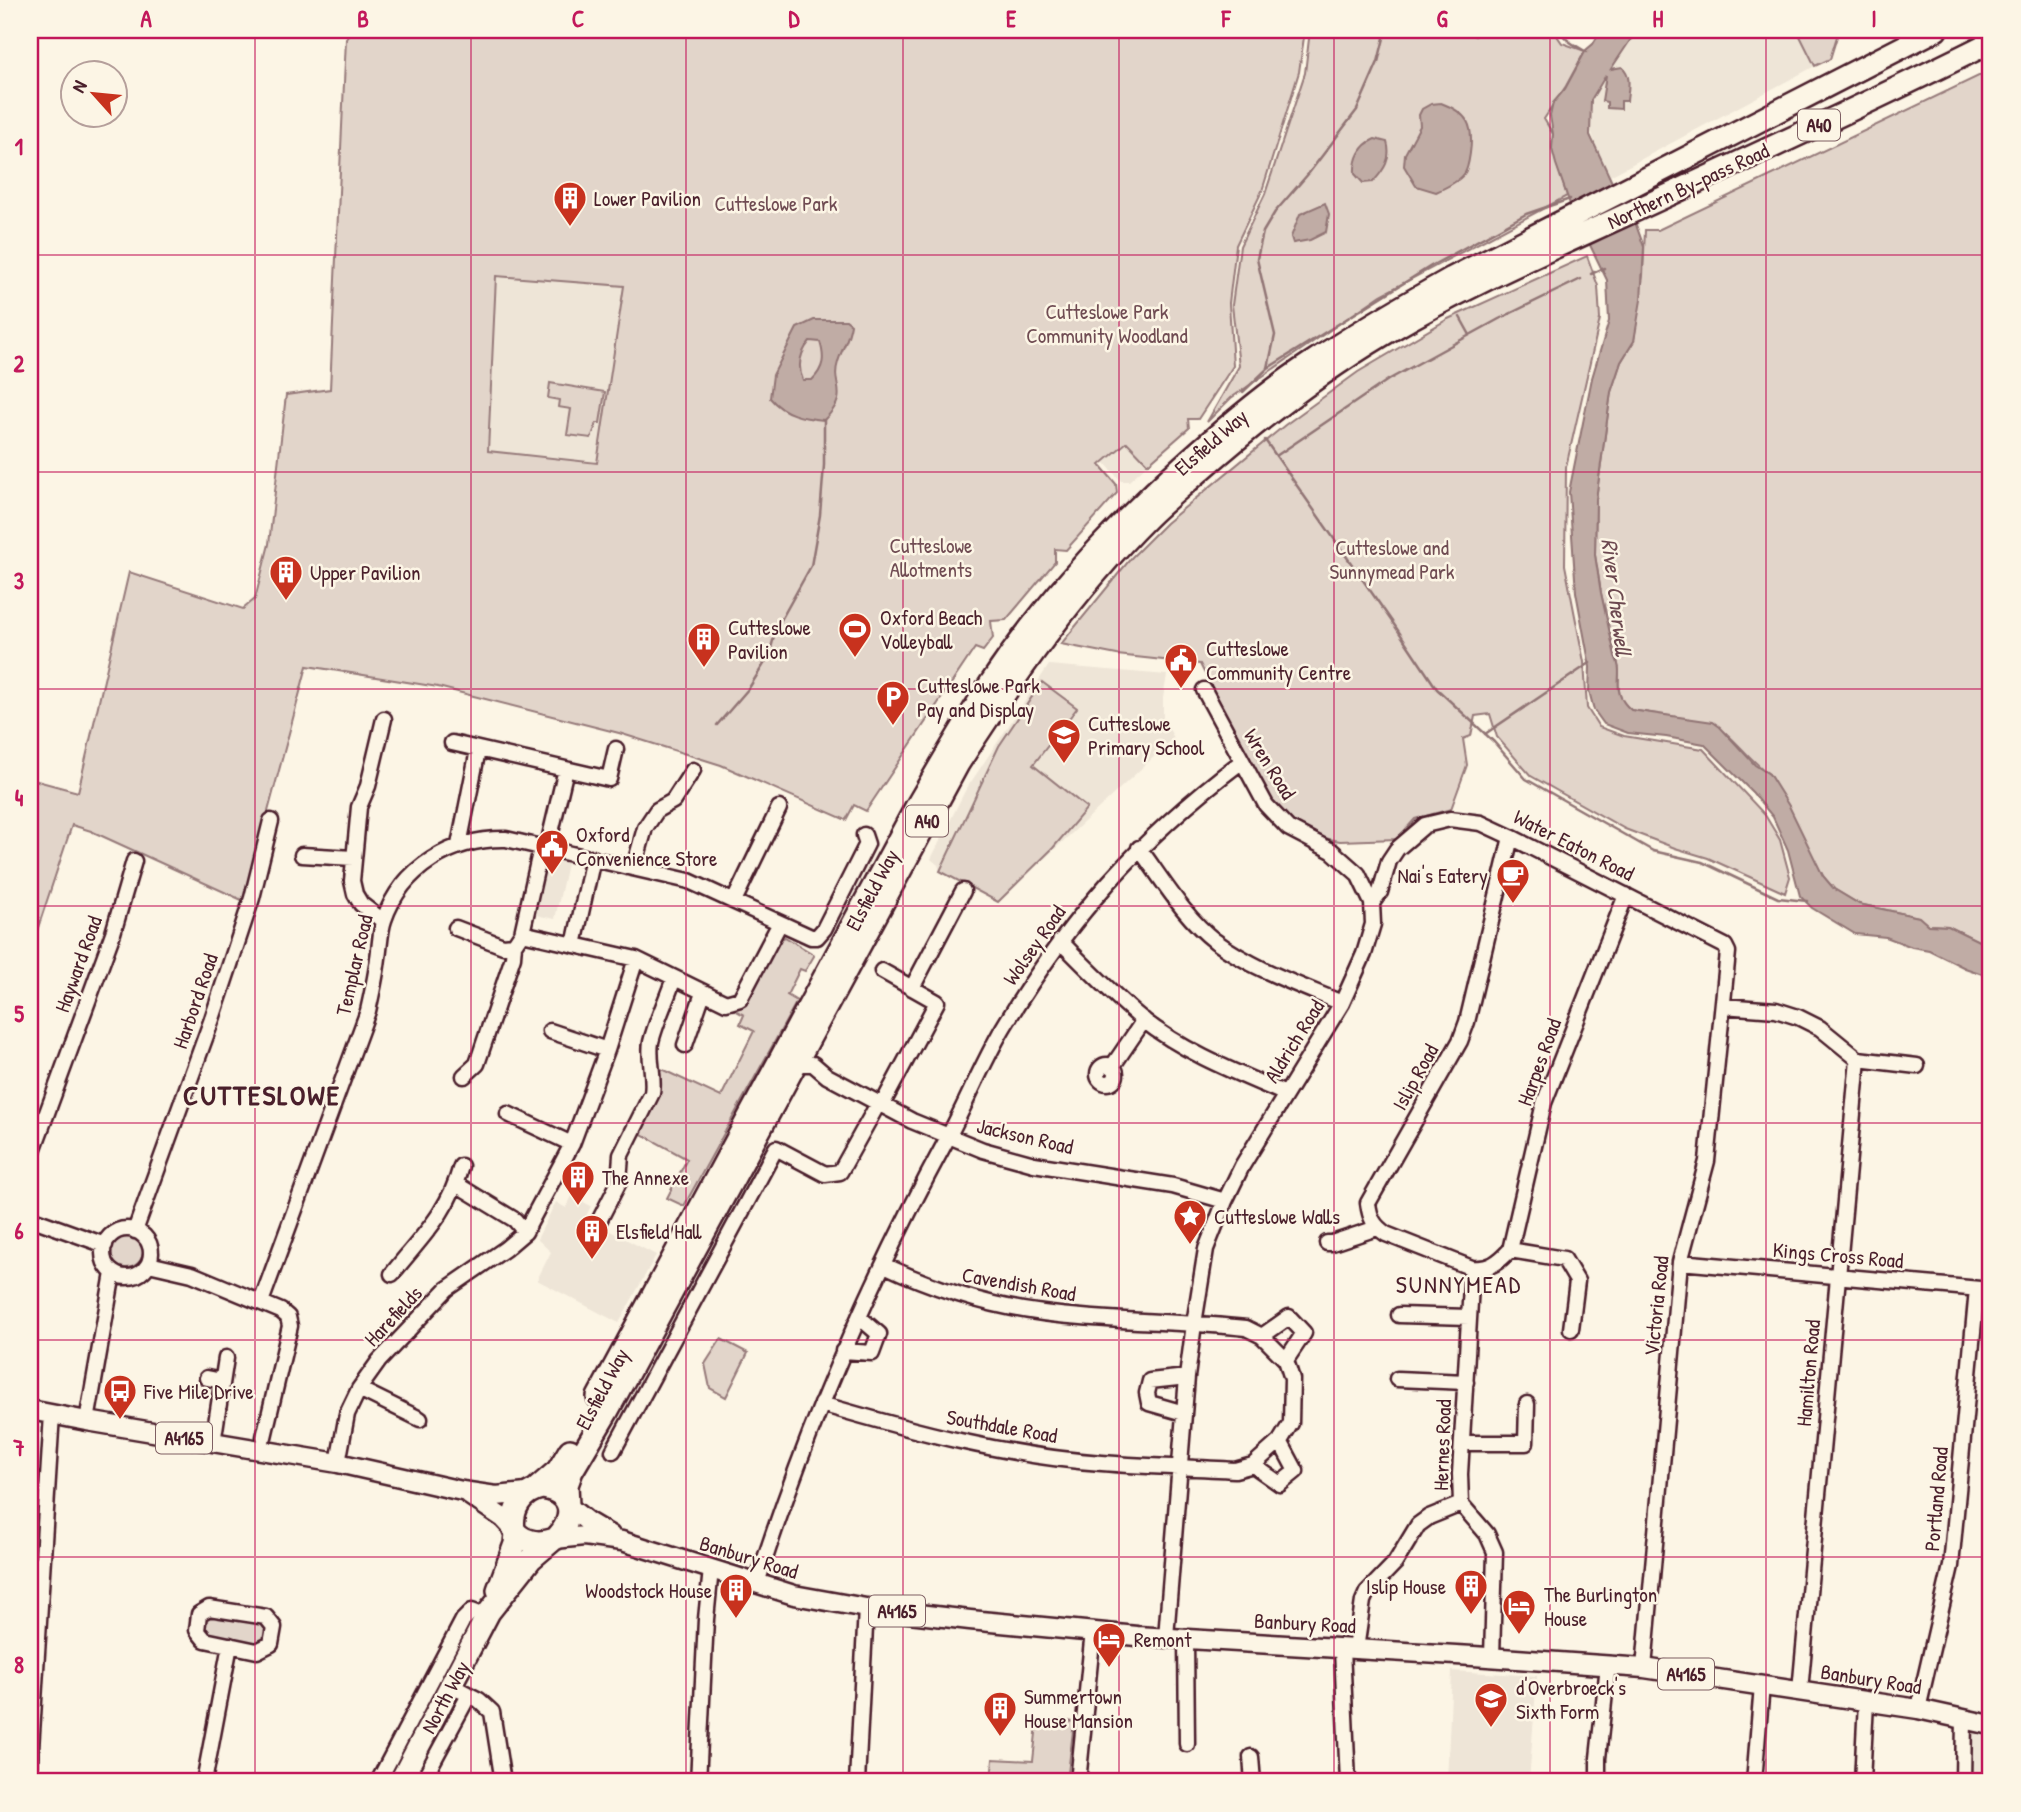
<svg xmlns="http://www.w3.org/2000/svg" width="2021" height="1812" font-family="'Patrick Hand',sans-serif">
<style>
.built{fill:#eee5d7}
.green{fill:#e2d5ca;stroke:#967a7a;stroke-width:2;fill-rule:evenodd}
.water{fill:#c0aca5;stroke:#917474;stroke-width:2;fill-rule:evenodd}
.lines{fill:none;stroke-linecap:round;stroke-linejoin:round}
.stream{stroke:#917474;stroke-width:2.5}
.minor-casing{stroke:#4a1f2b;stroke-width:19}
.major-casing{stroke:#4a1f2b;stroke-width:23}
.highway-casing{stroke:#4a1f2b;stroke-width:26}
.minor{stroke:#fcf5e5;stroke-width:14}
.major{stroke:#fcf5e5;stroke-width:18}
.highway{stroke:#fcf5e5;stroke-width:21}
.grid{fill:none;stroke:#c2185b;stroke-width:2;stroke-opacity:0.55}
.labels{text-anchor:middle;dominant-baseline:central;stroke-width:5;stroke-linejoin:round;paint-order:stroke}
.shield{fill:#fcf5e5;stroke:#7f5f63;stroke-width:2}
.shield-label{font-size:19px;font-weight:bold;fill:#4a1f2b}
.street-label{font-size:21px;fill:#4a1f2b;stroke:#fcf5e5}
.poi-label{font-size:21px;fill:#4a1f2b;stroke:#fcf5e5;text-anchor:start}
.park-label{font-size:21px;fill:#704c53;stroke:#fcf5e5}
.water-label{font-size:23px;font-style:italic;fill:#6d4950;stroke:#fcf5e5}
.quarter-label{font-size:24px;letter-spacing:2px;fill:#4a1f2b;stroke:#fcf5e5}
.district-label{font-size:28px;font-weight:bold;letter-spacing:2px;fill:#4a1f2b;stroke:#fcf5e5}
.neatline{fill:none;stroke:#c2185b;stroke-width:2.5}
.grid-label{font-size:23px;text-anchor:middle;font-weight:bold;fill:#c2185b}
</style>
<rect width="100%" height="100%" fill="#fcf5e5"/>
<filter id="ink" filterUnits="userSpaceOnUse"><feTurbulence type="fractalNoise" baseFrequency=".0143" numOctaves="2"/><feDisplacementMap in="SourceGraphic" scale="14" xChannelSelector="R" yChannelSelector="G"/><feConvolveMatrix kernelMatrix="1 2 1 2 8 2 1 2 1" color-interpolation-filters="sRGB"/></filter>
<g filter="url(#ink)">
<path class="built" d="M1637 30H1797L1815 66 1610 176 1598 152 1591 130 1592 99Z
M495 276 624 285 597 463 488 451Z
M1127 441 1148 464 1129 481H1121L1104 462Z
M1049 665 1167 675 1163 698V718L1174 738 998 902 940 871 938 865 931 859 965 791Z
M543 854 568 859 555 919 531 914Z
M572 1196 591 1206 585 1218 656 1255 619 1323 537 1280 551 1252 537 1239 556 1202 566 1208Z
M1452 1671 1537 1676 1529 1782H1447Z
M1968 1729 1991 1735V1778L1966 1776Z"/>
<path class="green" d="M351 30H1305L1299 72 1262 191 1236 245 1229 303 1233 366 1198 419H1188L1189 428 1148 464 1127 442 1100 465 1116 484 1117 493 1066 550 1055 549V562L1006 620 991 621 993 638 983 651 975 648 866 811 854 805 846 820 721 765 619 733 438 687 307 666 244 901 91 831 72 825 30 952V779L78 792 129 572 243 609 255 599 269 544 286 395 330 389 346 39ZM496 276 624 286 597 463 488 451Z
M1310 30H1462L1475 36 1485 30H1553L1562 43 1585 51 1566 86 1544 119 1553 134 1552 149 1567 196 1381 295 1231 398 1207 422 1239 366 1232 305 1240 246 1265 194 1305 73Z
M1797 30H1839L1830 59 1815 66Z
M1991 70V947L1948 926 1928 925 1918 917 1859 904 1834 889 1823 876 1769 774C1748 759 1734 736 1713 723L1631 710C1608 690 1626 676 1615 656L1601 593 1595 555 1596 499 1611 392 1621 362 1634 341 1643 276 1645 230H1658Z
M1587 256 1598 286 1600 319 1566 467 1565 565 1584 662 1587 708 1599 727 1624 736 1703 749 1765 815 1780 840 1790 877 1785 893 1708 858 1675 848 1625 829 1531 776 1497 737 1490 714 1475 716 1471 736 1463 739 1467 765 1451 809 1415 819 1397 839 1340 841 1324 838 1289 822 1265 794 1200 664 1117 655 1061 644 1132 557 1166 523 1285 425 1358 372 1448 319Z
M550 383 605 392 600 423H597L591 438 567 435 571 409 558 407 559 400 548 398Z
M1042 682 1077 708 1033 765 1087 808 1053 848 998 902 940 871 999 746Z
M785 937 813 954 814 956 805 971 800 969 787 995 797 1001 684 1206 667 1198 687 1159 640 1133C651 1111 662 1093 659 1068L721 1097 754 1031 740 1024 744 1015 729 1007 779 940Z
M109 1251a17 17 0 1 1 34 0a17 17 0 1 1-34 0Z
M721 1339 748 1353 726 1397 710 1388 705 1364Z
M210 1612 263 1621 270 1636 258 1647 208 1636 202 1630 204 1617Z
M1061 1720 1074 1722 1067 1782H991L993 1759 1033 1761 1037 1724 1060 1727Z"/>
<path class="water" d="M1601 30H1637L1611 69 1622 67C1632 75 1628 90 1627 101H1621V109L1607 108V102L1602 101 1606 75 1591 100 1590 135 1623 206 1636 225 1644 247 1641 300 1634 341 1621 362 1611 392 1596 499 1595 555 1601 593 1615 656C1626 676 1608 690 1631 710L1713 722 1720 727 1755 765 1769 774 1789 806 1823 876 1834 889 1859 904 1919 917 1928 925 1948 926 1991 947V977L1965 968 1929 950 1912 947 1886 937 1855 934 1812 908 1800 896 1788 850 1773 817 1753 793 1704 744 1666 737 1628 733 1604 724 1594 710 1589 691 1590 667 1576 592 1569 492 1592 378 1609 321 1607 280 1570 204 1556 164 1552 149 1553 134 1550 116 1553 103 1565 89 1586 50 1593 44Z
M1441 103C1468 113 1474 125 1470 153 1469 160 1468 169 1464 174 1458 182 1445 188 1436 192L1416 186 1404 166 1405 154 1420 126 1419 115 1422 109 1431 104Z
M1375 139 1387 142C1392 159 1384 170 1373 182L1363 183 1355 174C1354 159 1360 145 1375 139Z
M1325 203 1329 214 1326 232 1310 240 1293 243 1291 237 1300 214Z
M814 320H846L851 324C849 339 842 348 838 362 830 387 852 393 824 420 803 418 784 415 770 398L773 375 797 328ZM810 341 820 342C825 358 824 368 812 380H803C797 366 800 353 810 341Z"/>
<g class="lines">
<path class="stream" d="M1560 30C1565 41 1576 46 1587 52
M1591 274 1604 268
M1460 317 1470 335
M1268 368 1275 335 1257 259 1263 232 1275 212 1309 173 1357 110 1378 62 1386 30
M1243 392 1268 368 1431 266 1526 214 1570 199
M1265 440 1395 626 1437 689 1494 742 1526 779 1653 851 1702 862 1778 898 1807 901
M1276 456 1388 380 1499 319 1581 279
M717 725 749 688 769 656 776 629 811 566 820 515 824 465V420
M1485 734 1590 663"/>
<defs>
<path id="minor" d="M1204 690 1266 805 1288 828 1332 851 1358 874 1372 903
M452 743 609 779 616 749
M459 845 478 750
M541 848 522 933 636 959 726 1003 740 999 780 923
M1139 848C1162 879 1184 917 1215 941 1253 969 1299 985 1342 1003
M547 849 566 769
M302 855 353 858
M634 867 645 828 657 810 673 801 693 770
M734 901 779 808
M383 921 361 904 355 894 352 881 359 807 368 786 384 719
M456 928 503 946 514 945
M1060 941C1087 968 1113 995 1142 1019 1185 1053 1237 1073 1286 1094
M574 945 593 858
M882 971 937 1002 882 1105
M912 988 963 891
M1723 1006 1776 1010 1798 1017 1820 1028 1858 1059 1917 1066
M550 1031 607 1050
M685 1045 703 993
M789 1064H813L827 1076 912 1121 983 1150 1034 1164 1173 1186 1225 1201
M1098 1074a9 9 0 1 1 18 0a9 9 0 1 1-18 0Z
M1112 1067 1144 1020
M464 1076 477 1064 513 957 514 945 522 933
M508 1114 572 1144
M30 1159 113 933 134 861
M456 1184 515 1220 525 1232
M30 1218 105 1245
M599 1221 619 1182 621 1155 652 1093C655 1076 648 1059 651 1042 656 1021 667 999 674 978
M103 1253a24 24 0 1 1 48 0a24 24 0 1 1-48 0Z
M135 1231 212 1019 252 898 271 821
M1327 1243H1332L1377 1228
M1510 1250 1544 1103 1626 895
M1510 1250 1564 1259 1577 1281 1571 1329
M1680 1262 1991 1290
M148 1265H153L192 1274 281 1311 288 1317 290 1326 264 1437
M1472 1268 1386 1234C1373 1225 1370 1218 1368 1203L1460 1041 1467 1022 1511 837
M392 1274C421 1237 448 1214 461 1166
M261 1302 368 1011C372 993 376 976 378 958 380 946 380 931 384 920 402 867 453 838 506 839L689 881 811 937H817L824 929 867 844 864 835
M1399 1315 1469 1317
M1262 1336 1289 1317 1304 1333 1286 1360
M843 1351 872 1353 879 1334 859 1317
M207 1378 222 1381
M1397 1379 1466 1382
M359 1389 420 1419
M821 1404C913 1431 1006 1456 1102 1463 1146 1467 1191 1467 1235 1470L1253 1465 1280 1441 1291 1423 1292 1379 1286 1360 1262 1336 1246 1328C1179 1321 1110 1322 1043 1313 988 1306 935 1289 884 1265
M1184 1413 1149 1403 1147 1393 1150 1381 1187 1377
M87 1421 113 1273
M213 1443 226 1358
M1463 1443H1526L1527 1404
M613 1451 776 1148 825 1174 840 1172 879 1102
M338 1463 347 1414 359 1389 379 1361 447 1289 505 1249 525 1232 572 1144 607 1050 636 959
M1253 1465 1280 1484 1296 1471 1280 1441
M757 1583C806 1430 869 1283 946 1141 966 1104 982 1064 1003 1028 1069 918 1139 839 1241 762
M209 1608 266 1617 274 1627 271 1644 257 1651 205 1640 197 1630 199 1614Z
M1166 1637 1187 1377 1194 1324 1206 1249 1225 1201 1242 1166 1342 1003 1364 954 1373 924 1372 903 1380 892 1389 861 1397 849 1425 825 1450 819 1481 823 1511 837 1725 946 1728 952 1707 1161 1680 1262 1644 1668
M1186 1639 1187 1744
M1342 1649 1348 1782
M1356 1649 1363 1601 1367 1592 1395 1563 1418 1525 1429 1517 1461 1504
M1492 1657 1495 1552 1487 1534 1461 1504 1460 1474 1472 1268C1489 1270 1499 1262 1510 1250
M452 1686 479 1700 492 1712 503 1782
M1800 1691 1858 1059
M1918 1709 1951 1566 1977 1289
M1251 1757 1253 1782
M30 1765 52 1414
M204 1782 230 1645
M378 1782 463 1620 472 1611 487 1617
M422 1782 469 1695
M698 1782 706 1619 711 1569
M857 1782 866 1608
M1078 1782 1093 1631
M1598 1782V1758L1608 1665
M1754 1782 1762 1685
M1862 1782 1866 1701
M1963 1782 1964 1718"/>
<path id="major" d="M30 1410 87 1421 338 1463 462 1491 496 1496 527 1493
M469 1495 503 1518 514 1530
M569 1507 588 1522 610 1535
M555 1539 584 1536 622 1541 794 1595 866 1608 970 1620 1137 1636 1473 1656 1644 1668 1918 1709 1991 1725"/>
<path id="highway" d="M598 1397 916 807C940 766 964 724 990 684 1046 600 1115 526 1190 459 1228 425 1268 391 1311 363 1356 333 1404 305 1452 278L1936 30
M542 1488C574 1492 576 1519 555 1539 540 1544 525 1544 514 1530 511 1510 521 1492 542 1488Z
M536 1489 558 1470 570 1450
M568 1505 567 1485 572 1471 607 1412 958 764C1014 677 1074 591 1147 518 1163 502 1182 487 1200 471 1258 420 1319 373 1386 333 1469 284 1559 246 1647 205 1762 152 1878 99 1991 42
M498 1590 515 1544 516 1533
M400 1782 489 1612 531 1559 552 1541"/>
</defs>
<use href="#minor" class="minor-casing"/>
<use href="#major" class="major-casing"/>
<use href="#highway" class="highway-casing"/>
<use href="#minor" class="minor"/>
<use href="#major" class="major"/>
<use href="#highway" class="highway"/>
</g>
</g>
<path class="grid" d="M255 30V1782M471 30V1782M686 30V1782M903 30V1782M1119 30V1782M1334 30V1782M1550 30V1782M1766 30V1782M30 255H1991M30 472H1991M30 689H1991M30 906H1991M30 1123H1991M30 1340H1991M30 1557H1991"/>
<defs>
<symbol id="building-pin" viewBox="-11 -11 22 30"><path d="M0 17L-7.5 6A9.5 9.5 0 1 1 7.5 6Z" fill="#c8321e" stroke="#fcf5e5"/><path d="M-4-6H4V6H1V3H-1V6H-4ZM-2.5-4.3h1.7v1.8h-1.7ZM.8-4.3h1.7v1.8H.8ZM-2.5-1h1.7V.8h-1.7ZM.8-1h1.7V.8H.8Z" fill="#fff"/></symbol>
<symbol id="stadium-pin" viewBox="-11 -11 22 30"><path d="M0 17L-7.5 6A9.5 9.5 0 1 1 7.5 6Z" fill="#c8321e" stroke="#fcf5e5"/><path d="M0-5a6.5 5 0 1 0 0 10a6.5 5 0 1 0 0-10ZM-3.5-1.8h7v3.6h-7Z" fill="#fff"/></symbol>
<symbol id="civic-pin" viewBox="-11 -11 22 30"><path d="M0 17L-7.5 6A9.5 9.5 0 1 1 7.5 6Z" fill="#c8321e" stroke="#fcf5e5"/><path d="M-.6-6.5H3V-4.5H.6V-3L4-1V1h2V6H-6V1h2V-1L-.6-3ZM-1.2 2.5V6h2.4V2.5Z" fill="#fff"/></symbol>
<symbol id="parking-pin" viewBox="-11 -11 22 30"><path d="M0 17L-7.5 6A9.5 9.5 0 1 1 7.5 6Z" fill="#c8321e" stroke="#fcf5e5"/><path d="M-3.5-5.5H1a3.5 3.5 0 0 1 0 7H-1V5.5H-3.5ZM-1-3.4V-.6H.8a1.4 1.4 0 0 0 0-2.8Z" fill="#fff"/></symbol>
<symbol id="school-pin" viewBox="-11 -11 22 30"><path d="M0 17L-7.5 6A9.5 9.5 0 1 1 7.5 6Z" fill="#c8321e" stroke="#fcf5e5"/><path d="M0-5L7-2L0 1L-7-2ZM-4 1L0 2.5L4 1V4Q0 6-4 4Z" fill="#fff"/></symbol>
<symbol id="cafe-pin" viewBox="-11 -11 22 30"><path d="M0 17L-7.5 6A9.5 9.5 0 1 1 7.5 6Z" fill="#c8321e" stroke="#fcf5e5"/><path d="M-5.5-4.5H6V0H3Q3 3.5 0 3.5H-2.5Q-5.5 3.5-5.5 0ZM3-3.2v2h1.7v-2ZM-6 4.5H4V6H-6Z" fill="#fff"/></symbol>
<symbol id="sight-pin" viewBox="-11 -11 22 30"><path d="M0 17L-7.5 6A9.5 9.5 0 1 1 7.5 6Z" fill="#c8321e" stroke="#fcf5e5"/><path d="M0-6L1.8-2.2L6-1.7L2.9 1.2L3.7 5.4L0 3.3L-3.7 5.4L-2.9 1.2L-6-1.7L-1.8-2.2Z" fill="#fff"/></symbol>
<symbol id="bus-pin" viewBox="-11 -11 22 30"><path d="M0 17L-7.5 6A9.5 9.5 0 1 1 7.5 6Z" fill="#c8321e" stroke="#fcf5e5"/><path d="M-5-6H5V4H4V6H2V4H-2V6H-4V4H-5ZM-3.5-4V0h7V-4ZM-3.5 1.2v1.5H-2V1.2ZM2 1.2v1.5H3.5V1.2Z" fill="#fff"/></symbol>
<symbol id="hotel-pin" viewBox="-11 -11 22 30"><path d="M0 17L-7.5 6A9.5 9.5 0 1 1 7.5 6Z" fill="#c8321e" stroke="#fcf5e5"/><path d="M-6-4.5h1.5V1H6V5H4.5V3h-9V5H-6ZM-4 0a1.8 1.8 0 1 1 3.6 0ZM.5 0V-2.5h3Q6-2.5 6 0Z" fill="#fff"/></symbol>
</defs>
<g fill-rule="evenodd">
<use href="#building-pin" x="551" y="179" width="38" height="52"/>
<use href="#building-pin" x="267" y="553" width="38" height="52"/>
<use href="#stadium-pin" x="836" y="610" width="38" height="52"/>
<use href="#building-pin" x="685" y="620" width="38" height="52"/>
<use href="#civic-pin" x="1162" y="641" width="38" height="52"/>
<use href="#parking-pin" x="874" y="678" width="38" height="52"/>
<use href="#school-pin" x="1045" y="716" width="38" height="52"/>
<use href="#civic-pin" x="533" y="827" width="38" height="52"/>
<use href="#cafe-pin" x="1494" y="856" width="38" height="52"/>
<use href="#building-pin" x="559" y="1158" width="38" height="52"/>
<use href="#sight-pin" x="1171" y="1197" width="38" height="52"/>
<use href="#building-pin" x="573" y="1212" width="38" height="52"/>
<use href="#bus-pin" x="101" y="1372" width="38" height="52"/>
<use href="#building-pin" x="1452" y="1567" width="38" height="52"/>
<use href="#building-pin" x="717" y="1571" width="38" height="52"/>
<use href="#hotel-pin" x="1500" y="1587" width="38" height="52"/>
<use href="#hotel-pin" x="1090" y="1620" width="38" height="52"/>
<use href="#school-pin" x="1472" y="1680" width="38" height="52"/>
<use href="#building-pin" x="981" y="1689" width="38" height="52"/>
</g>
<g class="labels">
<g class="shield">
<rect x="1798" y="109.5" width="42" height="31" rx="5"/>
<rect x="906" y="805.5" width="42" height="31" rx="5"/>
<rect x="156" y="1422.5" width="56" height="31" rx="5"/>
<rect x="869" y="1595.5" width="56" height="31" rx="5"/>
<rect x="1658" y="1658.5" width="56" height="31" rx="5"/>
</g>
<g class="shield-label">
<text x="1819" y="125">A40</text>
<text x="927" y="821">A40</text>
<text x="184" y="1438">A4165</text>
<text x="897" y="1611">A4165</text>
<text x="1686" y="1674">A4165</text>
</g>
<g class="street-label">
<text transform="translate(1688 186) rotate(-25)">Northern By-pass Road</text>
<text transform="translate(1211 442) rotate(-41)">Elsfield Way</text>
<text transform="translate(1270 764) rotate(58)">Wren Road</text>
<text transform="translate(1574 845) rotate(27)">Water Eaton Road</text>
<text transform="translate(872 890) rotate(-62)">Elsfield Way</text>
<text transform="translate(1034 945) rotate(-55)">Wolsey Road</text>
<text transform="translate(78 964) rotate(-70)">Hayward Road</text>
<text transform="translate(354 965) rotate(-77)">Templar Road</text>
<text transform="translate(195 1001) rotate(-71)">Harbord Road</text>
<text transform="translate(1294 1041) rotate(-58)">Aldrich Road</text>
<text transform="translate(1539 1062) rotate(-70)">Harpes Road</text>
<text transform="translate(1415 1077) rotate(-61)">Islip Road</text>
<text transform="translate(1025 1136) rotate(13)">Jackson Road</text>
<text transform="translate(1838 1255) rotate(5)">Kings Cross Road</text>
<text transform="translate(1019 1284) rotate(10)">Cavendish Road</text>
<text transform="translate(1656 1306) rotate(-84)">Victoria Road</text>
<text transform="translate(393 1316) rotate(-47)">Harefields</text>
<text transform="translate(1808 1373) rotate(-85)">Hamilton Road</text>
<text transform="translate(602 1389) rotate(-62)">Elsfield Way</text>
<text transform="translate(1002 1426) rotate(10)">Southdale Road</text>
<text transform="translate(1442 1445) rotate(-88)">Hernes Road</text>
<text transform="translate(1936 1499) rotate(-85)">Portland Road</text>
<text transform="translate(749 1557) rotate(17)">Banbury Road</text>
<text transform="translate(1305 1623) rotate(3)">Banbury Road</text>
<text transform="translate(1871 1679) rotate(9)">Banbury Road</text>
<text transform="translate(445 1697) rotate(-62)">North Way</text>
</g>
<g class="poi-label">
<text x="594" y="198">Lower Pavilion</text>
<text x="310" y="572">Upper Pavilion</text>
<text x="880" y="617">Oxford Beach<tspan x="880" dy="24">Volleyball</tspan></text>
<text x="728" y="627">Cutteslowe<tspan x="728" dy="24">Pavilion</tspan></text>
<text x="1206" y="648">Cutteslowe<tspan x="1206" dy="24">Community Centre</tspan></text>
<text x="917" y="685">Cutteslowe Park<tspan x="917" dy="24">Pay and Display</tspan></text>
<text x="1088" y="723">Cutteslowe<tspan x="1088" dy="24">Primary School</tspan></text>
<text x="576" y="834">Oxford<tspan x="576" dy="24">Convenience Store</tspan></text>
<text x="1488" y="875" text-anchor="end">Nai's Eatery</text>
<text x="602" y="1177">The Annexe</text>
<text x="1214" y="1216">Cutteslowe Walls</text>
<text x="616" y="1231">Elsfield Hall</text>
<text x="144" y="1391">Five Mile Drive</text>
<text x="1446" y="1586" text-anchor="end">Islip House</text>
<text x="712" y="1590" text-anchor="end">Woodstock House</text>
<text x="1544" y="1594">The Burlington<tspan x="1544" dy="24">House</tspan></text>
<text x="1134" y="1639">Remont</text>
<text x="1516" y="1687">d'Overbroeck's<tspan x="1516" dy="24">Sixth Form</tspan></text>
<text x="1024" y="1696">Summertown<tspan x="1024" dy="24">House Mansion</tspan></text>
</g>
<g class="park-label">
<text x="776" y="203">Cutteslowe Park</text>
<text x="1107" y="311">Cutteslowe Park<tspan x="1107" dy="24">Community Woodland</tspan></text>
<text x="931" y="545">Cutteslowe<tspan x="931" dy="24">Allotments</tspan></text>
<text x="1392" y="547">Cutteslowe and<tspan x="1392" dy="24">Sunnymead Park</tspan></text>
</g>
<g class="water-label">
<text transform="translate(1617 597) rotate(83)">River Cherwell</text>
</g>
<g class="quarter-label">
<text x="1459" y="1284">SUNNYMEAD</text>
</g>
<g class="district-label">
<text x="262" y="1095">CUTTESLOWE</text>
</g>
</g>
<rect width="2021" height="1812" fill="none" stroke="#fcf5e5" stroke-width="77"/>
<g transform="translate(94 94) rotate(297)"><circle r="33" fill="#fcf5e5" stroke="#b59f9b" stroke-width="2"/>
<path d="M0-5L12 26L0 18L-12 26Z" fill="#c8321e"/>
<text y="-10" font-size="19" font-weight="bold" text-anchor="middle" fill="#4a1f2b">N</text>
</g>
<rect x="38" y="38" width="1944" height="1735" class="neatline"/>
<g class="grid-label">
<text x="146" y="27">A</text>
<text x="363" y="27">B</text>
<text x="578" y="27">C</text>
<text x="794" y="27">D</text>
<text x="1011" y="27">E</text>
<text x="1226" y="27">F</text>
<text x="1442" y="27">G</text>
<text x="1658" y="27">H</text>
<text x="1874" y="27">I</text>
<text x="19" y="155">1</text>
<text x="19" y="372">2</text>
<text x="19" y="589">3</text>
<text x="19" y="806">4</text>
<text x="19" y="1022">5</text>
<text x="19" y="1239">6</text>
<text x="19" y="1456">7</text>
<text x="19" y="1673">8</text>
</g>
</svg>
